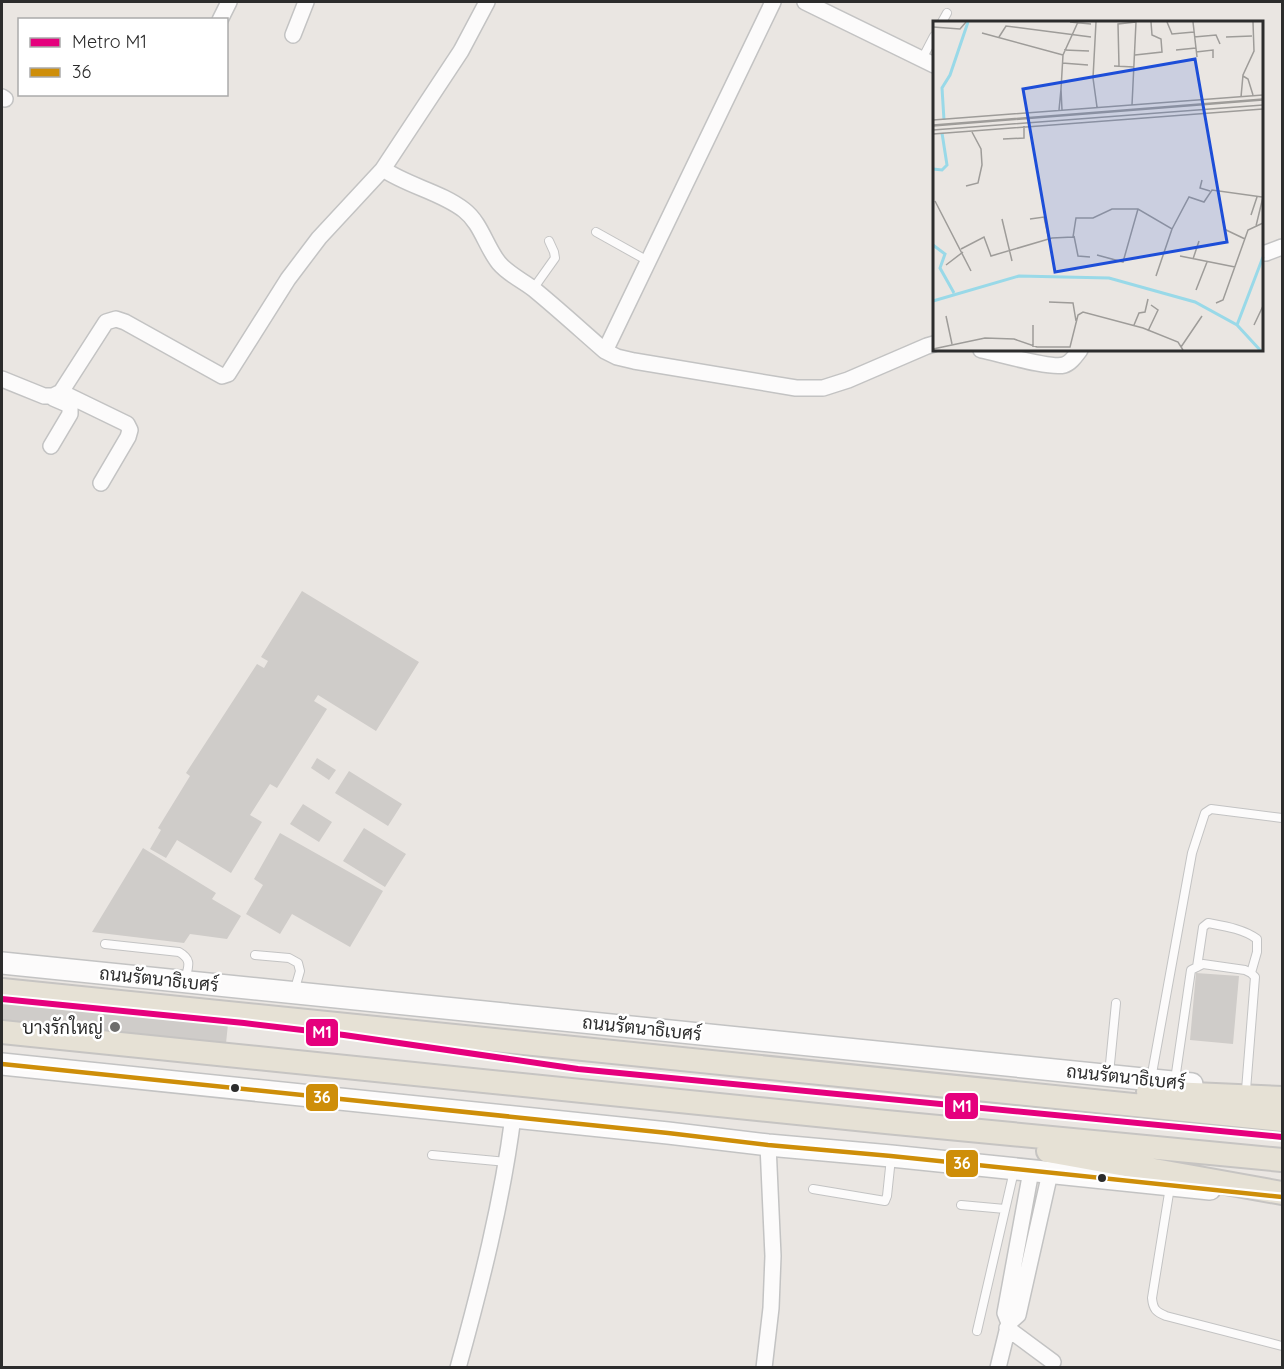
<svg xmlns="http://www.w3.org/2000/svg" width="1284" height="1369" font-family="Quicksand,Sarabun,sans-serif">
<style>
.building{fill:#cfccc9}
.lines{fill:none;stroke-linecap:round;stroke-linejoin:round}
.lane-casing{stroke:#c3c3c3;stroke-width:10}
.street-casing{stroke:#c3c3c3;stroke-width:18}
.secondary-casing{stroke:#c3c3c3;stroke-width:24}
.primary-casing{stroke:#c6c4c2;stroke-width:26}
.lane{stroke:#fcfbfb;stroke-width:8}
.street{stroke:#fcfbfb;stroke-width:15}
.secondary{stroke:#fcfbfb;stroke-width:21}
.primary{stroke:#e6e1d5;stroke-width:22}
.bus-1-casing{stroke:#fff;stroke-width:9}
.bus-1{stroke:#ce8e09;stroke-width:4.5}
.metro-1-casing{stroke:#fff;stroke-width:10}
.metro-1{stroke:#e5007d;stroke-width:6}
.poi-dot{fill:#6e6d6c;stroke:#fff;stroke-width:2}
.bus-dot{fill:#2c2c2c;stroke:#fff;stroke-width:2}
.labels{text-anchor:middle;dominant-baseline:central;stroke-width:5;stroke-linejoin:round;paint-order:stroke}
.street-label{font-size:18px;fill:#2c2c2c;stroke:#fff}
.poi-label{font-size:18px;fill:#2c2c2c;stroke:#fff;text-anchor:end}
.inset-river{fill:none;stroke:#99d9e8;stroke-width:3}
.inset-road{fill:none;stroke:#9e9c99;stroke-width:1.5}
.view{fill:#1d4ed8;fill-opacity:0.15;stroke:#1d4ed8;stroke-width:3}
.inset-edge{fill:none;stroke:#2c2c2c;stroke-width:3}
.line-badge{stroke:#fff;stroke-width:2}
.badge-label{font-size:16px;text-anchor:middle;font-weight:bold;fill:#fff}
</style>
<rect width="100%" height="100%" fill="#eae6e2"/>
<path class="building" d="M302 591 419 662 376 731 318 695 314 701 327 709 277 788 270 784 250 815 262 822 231 873 177 840 166 858 150 849 161 830 158 828 190 776 186 773 257 664 264 668 268 661 261 657Z
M317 758 336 770 329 780 311 768Z
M349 771 402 804 388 826 335 793Z
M303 804 332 822 319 842 290 824Z
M364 828 406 854 385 887 343 861Z
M280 833 383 891 350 947 292 914 280 934 246 914 263 885 254 879Z
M143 848 216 893 212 899 241 916 227 939 190 934 184 943 92 932Z
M1196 973 1239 976 1233 1044 1190 1040Z
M2 992 229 1014 224 1063 2 1041Z"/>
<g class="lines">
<defs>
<path id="lane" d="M942 22 947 13
M922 59 934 36
M596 232 648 261
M533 289 555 258 554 252 549 241
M105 944 179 952C193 960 188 967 185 980
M255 955 289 958 298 963 300 971 294 992
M1197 967 1203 927 1208 923C1224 926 1244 929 1257 939V952L1251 973
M1109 1074 1116 1003
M1151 1079 1192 853 1205 813 1211 809 1282 818
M1175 1080 1191 970 1203 964 1245 970 1251 973 1255 977 1246 1090
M432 1155 507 1162
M1170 1187 1152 1298C1153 1309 1156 1312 1166 1316L1282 1346
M813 1189 885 1201 887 1196 891 1158
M961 1205 1005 1209
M977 1331 1014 1171"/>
<path id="street" d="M805 2 934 65
M220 20 229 2
M293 35 306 2
M2 97 5 99
M383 169 461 51 487 2
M1262 253H1266L1282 247
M981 350C997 353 1050 369 1064 365 1071 363 1076 355 1080 350
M605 351 773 2
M2 379 44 396H53L61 392 106 322 116 319 125 322 222 376 228 374 288 279 319 238 383 169C408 186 441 192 464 210 481 223 486 247 499 263 509 275 524 281 536 291 559 310 582 331 605 351L617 357 634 361 796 388H823L848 380 927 346 934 344
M61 392 127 424 130 430 128 437 101 483
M51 446 70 414V408L67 404 53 398
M1031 1171 1005 1313 1009 1323 1018 1315 1050 1173
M1007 1328 1053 1362
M458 1368C481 1285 502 1202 513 1117
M764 1368 771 1308 773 1256 768 1145
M998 1368 1009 1323"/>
<path id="secondary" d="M2 963 1192 1084
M2 1064 668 1133 768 1145 891 1156 1210 1189"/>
<path id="primary" d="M2 990 1282 1120
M2 1032 886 1122 1282 1160
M1148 1092 1282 1098
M1048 1151 1282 1193"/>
</defs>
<use href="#lane" class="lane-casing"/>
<use href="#street" class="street-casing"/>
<use href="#secondary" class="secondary-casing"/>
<use href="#primary" class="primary-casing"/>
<use href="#lane" class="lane"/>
<use href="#street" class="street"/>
<use href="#secondary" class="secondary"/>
<use href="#primary" class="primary"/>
<defs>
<path id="bus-1" d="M2 1064 668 1133 768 1145 891 1156 1282 1197"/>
</defs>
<use href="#bus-1" class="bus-1-casing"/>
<use href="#bus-1" class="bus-1"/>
<defs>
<path id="metro-1" d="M2 999 244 1023 344 1035 578 1069 1282 1137"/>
</defs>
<use href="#metro-1" class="metro-1-casing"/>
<use href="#metro-1" class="metro-1"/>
</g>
<circle class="poi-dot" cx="115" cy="1027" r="6"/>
<g class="bus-dot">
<circle cx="235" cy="1088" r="5"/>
<circle cx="1102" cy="1178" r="5"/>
</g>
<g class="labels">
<g class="street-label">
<text transform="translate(159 979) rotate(6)">ถนนรัตนาธิเบศร์</text>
<text transform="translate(642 1028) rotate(6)">ถนนรัตนาธิเบศร์</text>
<text transform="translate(1126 1077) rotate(6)">ถนนรัตนาธิเบศร์</text>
</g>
<g class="poi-label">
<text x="103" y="1027">บางรักใหญ่</text>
</g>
</g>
<g transform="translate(933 21)">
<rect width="330" height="330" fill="#eae6e2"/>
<path class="inset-river" d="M11 99 9 67 17 54 35 1M0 148 9 149 14 144 9 112M0 224 12 233 7 247 21 272M0 280 86 255 176 257 262 281 304 304 327 329M304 304 330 236"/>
<path class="inset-road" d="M137 1 158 3M163 1 160 57 164 86M234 1 239 13 261 11M260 1 264 36M0 6 27 8 33 1M49 12 130 34M66 16 73 5 158 16M261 16 283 14 287 23M293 16 319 15M131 29 156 30M243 29 263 27M263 31 280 29V37M202 34 229 31 228 18 219 14 218 1M129 42 155 44M181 45 201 46M186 45 185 3 203 1M310 55 315 58 320 74M128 68 130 34 145 1M308 76 310 54 321 30 320 1M199 84 203 1M126 89 128 68 129 89M0 99 330 74M0 104 330 78M0 105 330 79M0 109 330 84M0 113 330 88M70 118 91 117V105M269 159 267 167 277 170M33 165 45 162 49 144 48 128 39 111M2 180 38 250M318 194 324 176M69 198 79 240M97 198 111 196 116 219M323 205 330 176M291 208 312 218M141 215 145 235 157 236M28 228 51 216 58 235 119 217 140 216 143 197H160L179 188H205L239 208 256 176 271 181 279 169 329 176M164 234 190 241 205 188M247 235 302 246M260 238 266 220M13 244 30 231M223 255 239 208M263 269 274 241M116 281 140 282 143 300M283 282 290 279 315 209 330 202M13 295 19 323M201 304 206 292 212 291 215 278M321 304 330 285M215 310 225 289 218 284M100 326V304M248 326 269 295M0 328 52 317 81 318 104 326H137L145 294 150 291 210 307 245 321 250 329"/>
<path class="view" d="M262 38 294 221 122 251 90 68Z"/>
<rect width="330" height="330" class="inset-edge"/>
</g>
<g class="line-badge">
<rect x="305" y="1018" width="34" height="29" rx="6" fill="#e5007d"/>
<rect x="305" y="1083" width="34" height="29" rx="6" fill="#ce8e09"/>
<rect x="944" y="1092" width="35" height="28" rx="6" fill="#e5007d"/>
<rect x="945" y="1149" width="34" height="29" rx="6" fill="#ce8e09"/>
</g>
<g class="badge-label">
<text x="322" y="1038">M1</text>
<text x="322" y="1103">36</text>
<text x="962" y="1112">M1</text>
<text x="962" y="1169">36</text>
</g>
<rect width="1284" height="1369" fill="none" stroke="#2c2c2c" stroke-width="6"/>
<rect x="18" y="18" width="210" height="78" fill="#ffffff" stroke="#ababab" stroke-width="1.5"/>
<rect x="30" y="38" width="30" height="9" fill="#e5007d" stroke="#ababab" stroke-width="1.5"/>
<text x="72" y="48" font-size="18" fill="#2c2c2c">Metro M1</text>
<rect x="30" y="68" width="30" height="9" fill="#ce8e09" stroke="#ababab" stroke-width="1.5"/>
<text x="72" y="78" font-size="18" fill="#2c2c2c">36</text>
</svg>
